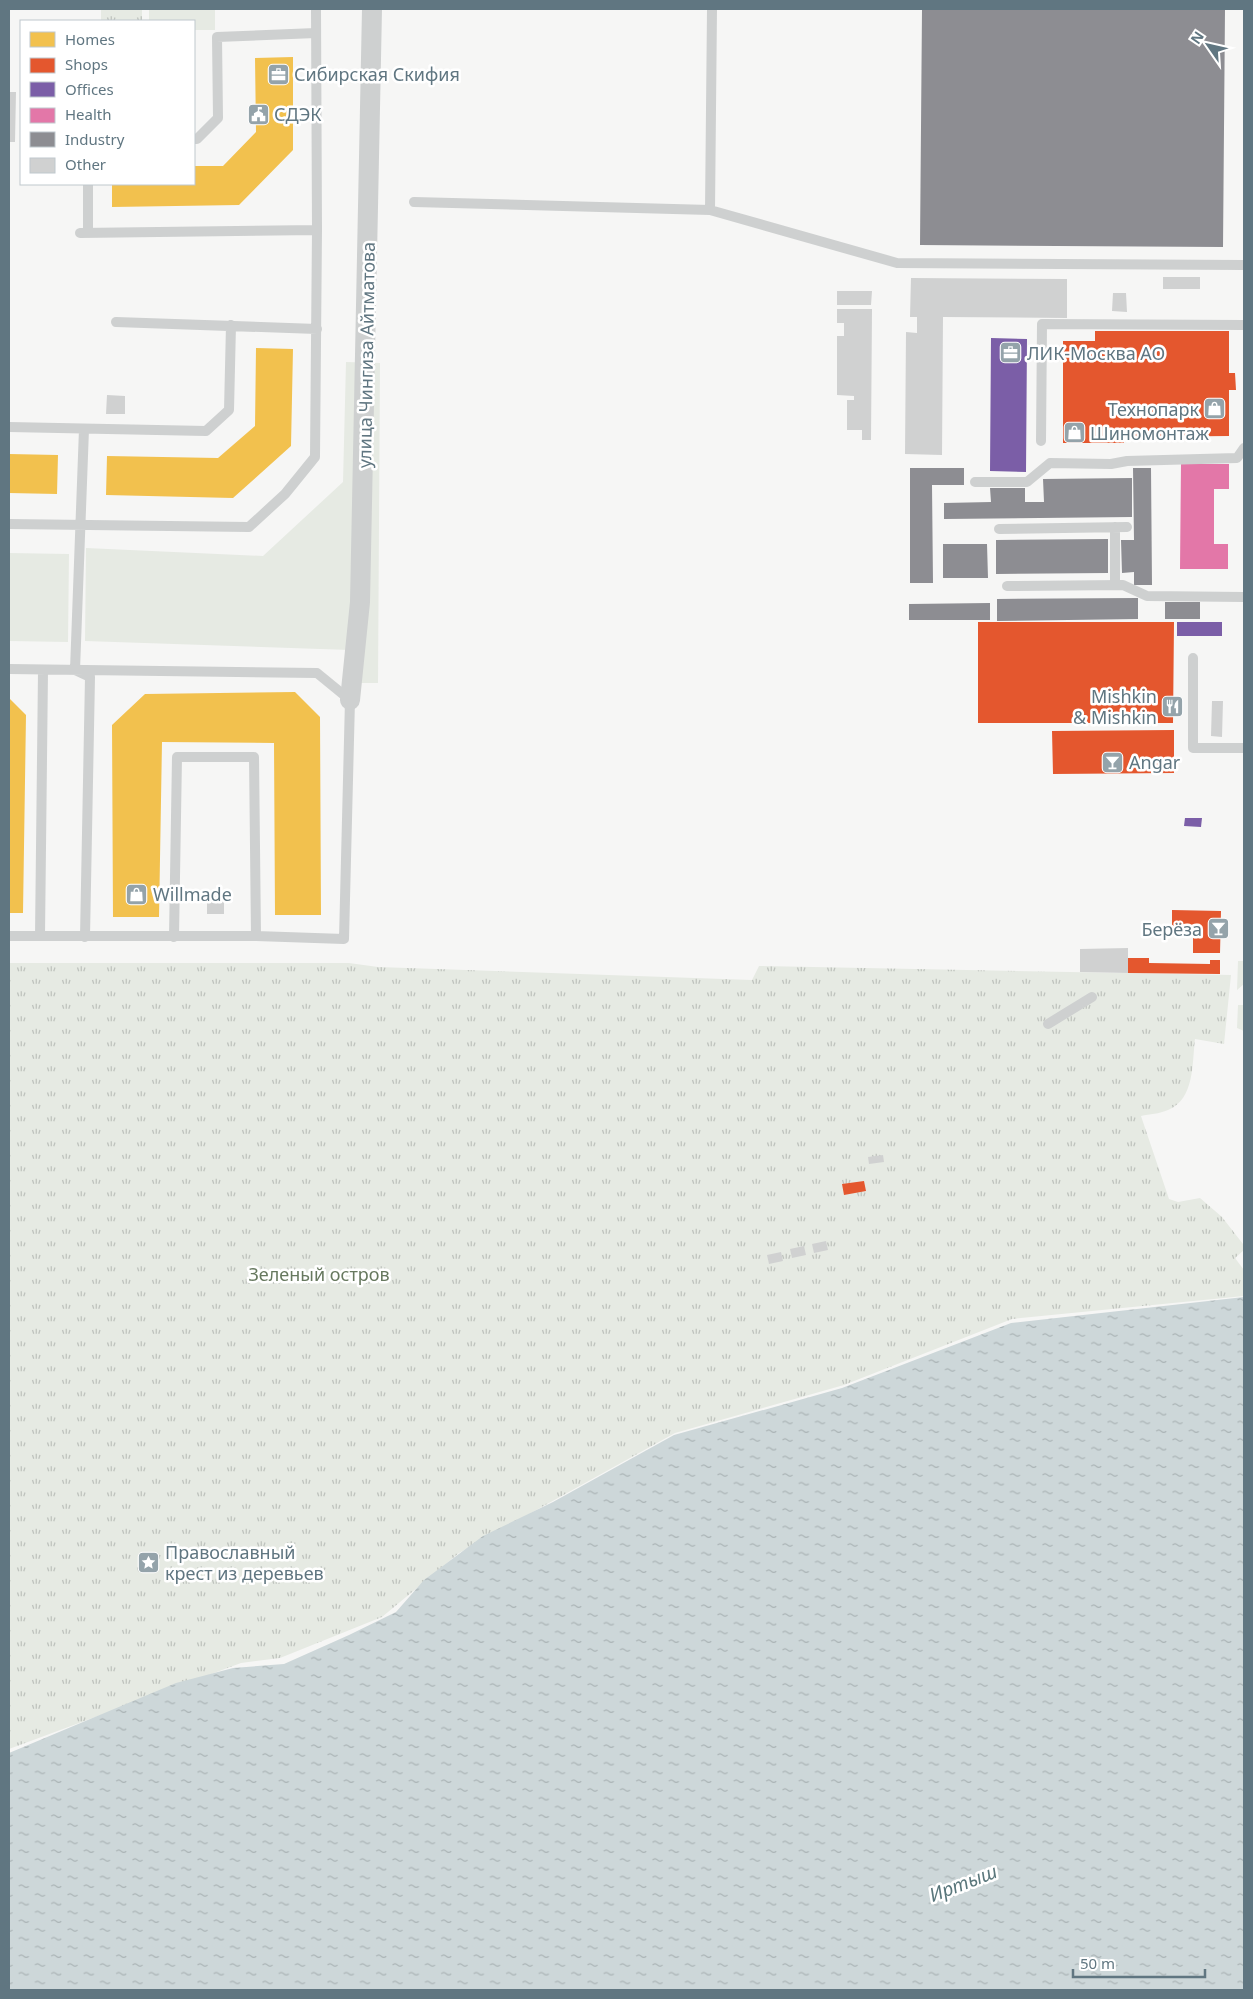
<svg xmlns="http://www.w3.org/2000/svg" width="1253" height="1999" font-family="'Noto Sans',sans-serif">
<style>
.grass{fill:#e6eae3}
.park{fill:url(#park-tufts)}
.water{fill:url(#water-ripples)}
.homes{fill:#f2c14e}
.shops{fill:#e4572e}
.offices{fill:#7b5ea7}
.health{fill:#e377a8}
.industry{fill:#8d8d92}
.building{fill:#d0d1d1}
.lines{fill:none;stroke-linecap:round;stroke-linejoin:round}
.lane{stroke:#ced0d0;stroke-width:10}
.street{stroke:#ced0d0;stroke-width:20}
.labels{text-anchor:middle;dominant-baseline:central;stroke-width:5;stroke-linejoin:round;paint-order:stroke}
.poi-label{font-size:18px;fill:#607681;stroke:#fff;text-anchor:start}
.street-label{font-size:18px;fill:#607681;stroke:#fff}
.park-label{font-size:18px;fill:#67795f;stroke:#fff}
.water-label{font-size:19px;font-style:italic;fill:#5a777c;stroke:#fff}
</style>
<defs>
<pattern id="park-tufts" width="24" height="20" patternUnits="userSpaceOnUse" patternTransform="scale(1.25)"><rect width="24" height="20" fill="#e6eae3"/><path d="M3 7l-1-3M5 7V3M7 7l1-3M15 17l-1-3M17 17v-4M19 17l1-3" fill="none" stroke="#bec2bd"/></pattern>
<pattern id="water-ripples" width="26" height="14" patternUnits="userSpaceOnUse" patternTransform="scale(1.25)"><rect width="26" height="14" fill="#cdd7d9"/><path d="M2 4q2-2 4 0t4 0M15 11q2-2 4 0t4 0" fill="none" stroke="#aab3b5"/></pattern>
</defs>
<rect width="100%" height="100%" fill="#f6f6f5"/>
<path class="grass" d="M149 9H215V30H194V21H149Z
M346 362 380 363 378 683H354L350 650 85 641 86 548 263 556 343 482Z
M9 553 69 554 68 642 9 641Z
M1238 961H1244V984L1237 990Z
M1238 1005H1244V1031L1237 1028Z"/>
<path class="park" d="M101 9H142V21H101Z
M9 963H349L378 967 752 980 759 966 1231 975 1224 1044 1195 1039C1192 1063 1195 1099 1168 1110 1159 1114 1150 1114 1141 1116L1169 1199 1178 1202 1200 1198 1222 1217 1243 1244 1244 1250 1235 1258 1244 1270V1296L1012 1319 844 1385 675 1433 459 1553 382 1617 280 1658 241 1663 9 1749Z"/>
<path class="water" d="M1244 1297V1990H9V1753L176 1683 233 1668 284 1664 349 1635 396 1612 424 1580 483 1536 553 1502 674 1435 842 1388 1011 1323Z"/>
<path class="homes" d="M293 57V150L239 205 112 207V184H194V166H223L256 132 255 58Z
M256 348 293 349 291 446 233 498 106 495 107 456 218 458 255 426Z
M9 454 58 455 57 494 9 493Z
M295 692 320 717 321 915H275L274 743 162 742 159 917H113L112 725 145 694Z
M9 698 26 715 23 913H9Z"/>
<path class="shops" d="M1095 331H1229V373H1235L1236 390H1229V436L1124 437V443H1063V341H1095Z
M978 622H1174L1173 723H978Z
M1174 730V773L1053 774 1052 731Z
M1172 910 1221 911 1220 953H1193V936H1172Z
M1128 958H1149V963L1210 964V960H1220V974L1128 973Z
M864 1181 866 1191 844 1195 842 1184Z"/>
<path class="offices" d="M991 338 1027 339 1026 472 990 471Z
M1177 622H1222V636H1177Z
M1185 818H1202L1201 827 1184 826Z"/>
<path class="health" d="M1181 464H1229V489H1214V544H1228V569H1180Z"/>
<path class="industry" d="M922 9H1225L1223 247 920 245Z
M910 468H964V485H932L933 583H910Z
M1133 468H1151L1152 585H1134V572L1122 573 1121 540H1134Z
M1132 478V517L944 519V503L991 502 990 488H1025V502H1044L1043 479Z
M1108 539V573L996 574V540Z
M943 544H987L988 578H943Z
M1138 598V619L997 621V599Z
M1165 602H1200V619H1165Z
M990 603V620H909V604Z"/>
<path class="building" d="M9 92H16L15 142H9Z
M1163 277H1200V289H1163Z
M911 278 1067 279V318L943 317 942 455 905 454 906 332 917 333V317H910Z
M837 291H872L871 305H837Z
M1113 293H1126L1127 312 1112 311Z
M837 309H872L871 440H862V430H847V400H854V396L837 395V336H844V323H837Z
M107 395 125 396V414H106Z
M1212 701H1223L1222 737 1211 736Z
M207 896H224V914H207Z
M1128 948V973L1080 972V949Z
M883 1155 884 1162 869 1164 868 1157Z
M826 1241 828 1250 814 1253 812 1244Z
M804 1246 806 1255 792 1258 790 1249Z
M781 1252 783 1261 769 1264 767 1255Z"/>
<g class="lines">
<path class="lane" d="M194 139H197L218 118 217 37 316 33
M88 184V232
M414 202 710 210 897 263 1244 265
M710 210 712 9
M80 233 317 230
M116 322 317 329
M9 427 206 431 229 410 231 325
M84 429 75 670 90 677 85 937
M1041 441 1042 324 1244 325
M975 482H1027L1050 463 1111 464 1127 461 1237 458 1244 448
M9 524 249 527 285 494 315 457 317 230 316 9
M1115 527V585
M999 529 1127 527
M1007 586 1123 585 1147 596 1244 597
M1193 658V748H1244
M9 669 317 673 350 700 344 939 256 936H9
M40 936 43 671
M174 937 177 757H254L256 936
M1048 1024 1092 997"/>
<path class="street" d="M350 700 360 602 372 9"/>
</g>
<defs>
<symbol id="office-square" viewBox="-11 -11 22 22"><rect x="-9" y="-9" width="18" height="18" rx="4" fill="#94a3aa" stroke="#fff"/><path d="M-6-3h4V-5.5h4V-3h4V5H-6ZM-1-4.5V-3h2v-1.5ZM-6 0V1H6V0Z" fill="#fff"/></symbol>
<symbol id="civic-square" viewBox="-11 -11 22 22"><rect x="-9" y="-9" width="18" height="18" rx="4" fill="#94a3aa" stroke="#fff"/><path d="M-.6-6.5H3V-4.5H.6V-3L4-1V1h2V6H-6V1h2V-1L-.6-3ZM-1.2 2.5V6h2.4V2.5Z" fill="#fff"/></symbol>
<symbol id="shop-square" viewBox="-11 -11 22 22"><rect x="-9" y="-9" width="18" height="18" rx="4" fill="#94a3aa" stroke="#fff"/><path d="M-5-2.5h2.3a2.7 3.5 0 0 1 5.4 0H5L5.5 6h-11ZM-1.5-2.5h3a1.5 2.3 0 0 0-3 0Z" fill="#fff"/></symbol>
<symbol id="restaurant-square" viewBox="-11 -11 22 22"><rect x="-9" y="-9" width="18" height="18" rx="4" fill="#94a3aa" stroke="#fff"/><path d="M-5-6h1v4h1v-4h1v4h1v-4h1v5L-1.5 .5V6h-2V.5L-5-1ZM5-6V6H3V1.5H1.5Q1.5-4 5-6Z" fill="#fff"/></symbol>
<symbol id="bar-square" viewBox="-11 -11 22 22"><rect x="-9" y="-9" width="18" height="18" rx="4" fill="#94a3aa" stroke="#fff"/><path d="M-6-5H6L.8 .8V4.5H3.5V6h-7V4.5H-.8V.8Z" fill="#fff"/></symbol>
<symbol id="sight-square" viewBox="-11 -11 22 22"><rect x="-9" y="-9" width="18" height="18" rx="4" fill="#94a3aa" stroke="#fff"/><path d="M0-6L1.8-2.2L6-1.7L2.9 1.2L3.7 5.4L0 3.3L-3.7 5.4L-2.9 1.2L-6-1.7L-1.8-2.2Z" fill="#fff"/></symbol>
</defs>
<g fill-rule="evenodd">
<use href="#office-square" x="266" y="62" width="25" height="25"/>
<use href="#civic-square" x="246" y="102" width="25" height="25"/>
<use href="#office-square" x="998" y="340" width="25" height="25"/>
<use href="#shop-square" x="1202" y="396" width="25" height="25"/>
<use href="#shop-square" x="1062" y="420" width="25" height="25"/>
<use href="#restaurant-square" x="1160" y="694" width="25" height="25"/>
<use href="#bar-square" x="1100" y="750" width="25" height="25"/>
<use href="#shop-square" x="124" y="882" width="25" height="25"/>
<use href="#bar-square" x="1206" y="916" width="25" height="25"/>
<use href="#sight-square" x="136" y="1550" width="25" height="25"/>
</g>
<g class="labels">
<g class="poi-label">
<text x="294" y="74">Сибирская Скифия</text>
<text x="274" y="114">СДЭК</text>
<text x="1027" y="353">ЛИК-Москва АО</text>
<text x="1199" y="409" text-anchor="end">Технопарк</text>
<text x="1090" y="433">Шиномонтаж</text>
<text x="1157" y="696" text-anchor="end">Mishkin<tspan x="1157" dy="21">&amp; Mishkin</tspan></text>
<text x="1129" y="762">Angar</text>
<text x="153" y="894">Willmade</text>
<text x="1202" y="929" text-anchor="end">Берёза</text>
<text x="165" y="1552">Православный<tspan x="165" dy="21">крест из деревьев</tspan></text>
</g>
<g class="street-label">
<text transform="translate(366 355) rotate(-89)">улица Чингиза Айтматова</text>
</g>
<g class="park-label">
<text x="319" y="1274">Зеленый остров</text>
</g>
<g class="water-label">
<text transform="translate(963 1883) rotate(-21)">Иртыш</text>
</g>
</g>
<rect width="1253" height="1999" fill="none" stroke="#607681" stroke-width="20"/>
<rect x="20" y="20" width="175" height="165" fill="#ffffff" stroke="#bfc8cd"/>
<rect x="30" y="32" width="25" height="15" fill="#f2c14e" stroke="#bfc8cd"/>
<text x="65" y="45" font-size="15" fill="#607681">Homes</text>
<rect x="30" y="58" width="25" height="15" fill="#e4572e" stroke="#bfc8cd"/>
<text x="65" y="70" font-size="15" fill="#607681">Shops</text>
<rect x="30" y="82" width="25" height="15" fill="#7b5ea7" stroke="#bfc8cd"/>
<text x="65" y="95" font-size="15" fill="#607681">Offices</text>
<rect x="30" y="108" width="25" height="15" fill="#e377a8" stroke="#bfc8cd"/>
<text x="65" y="120" font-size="15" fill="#607681">Health</text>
<rect x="30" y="132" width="25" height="15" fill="#8d8d92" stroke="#bfc8cd"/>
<text x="65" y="145" font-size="15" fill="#607681">Industry</text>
<rect x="30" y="158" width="25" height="15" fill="#d0d1d1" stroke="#bfc8cd"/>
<text x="65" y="170" font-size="15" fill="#607681">Other</text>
<g transform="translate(1208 45) rotate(304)" stroke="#ffffff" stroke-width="4" paint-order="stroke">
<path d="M0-4L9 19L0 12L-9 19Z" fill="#607681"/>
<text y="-8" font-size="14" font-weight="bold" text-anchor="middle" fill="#607681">N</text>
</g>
<path d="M1073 1969v8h132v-8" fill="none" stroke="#607681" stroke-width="2.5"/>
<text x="1080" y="1969" font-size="15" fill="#607681" stroke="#ffffff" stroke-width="4" paint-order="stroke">50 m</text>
</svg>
